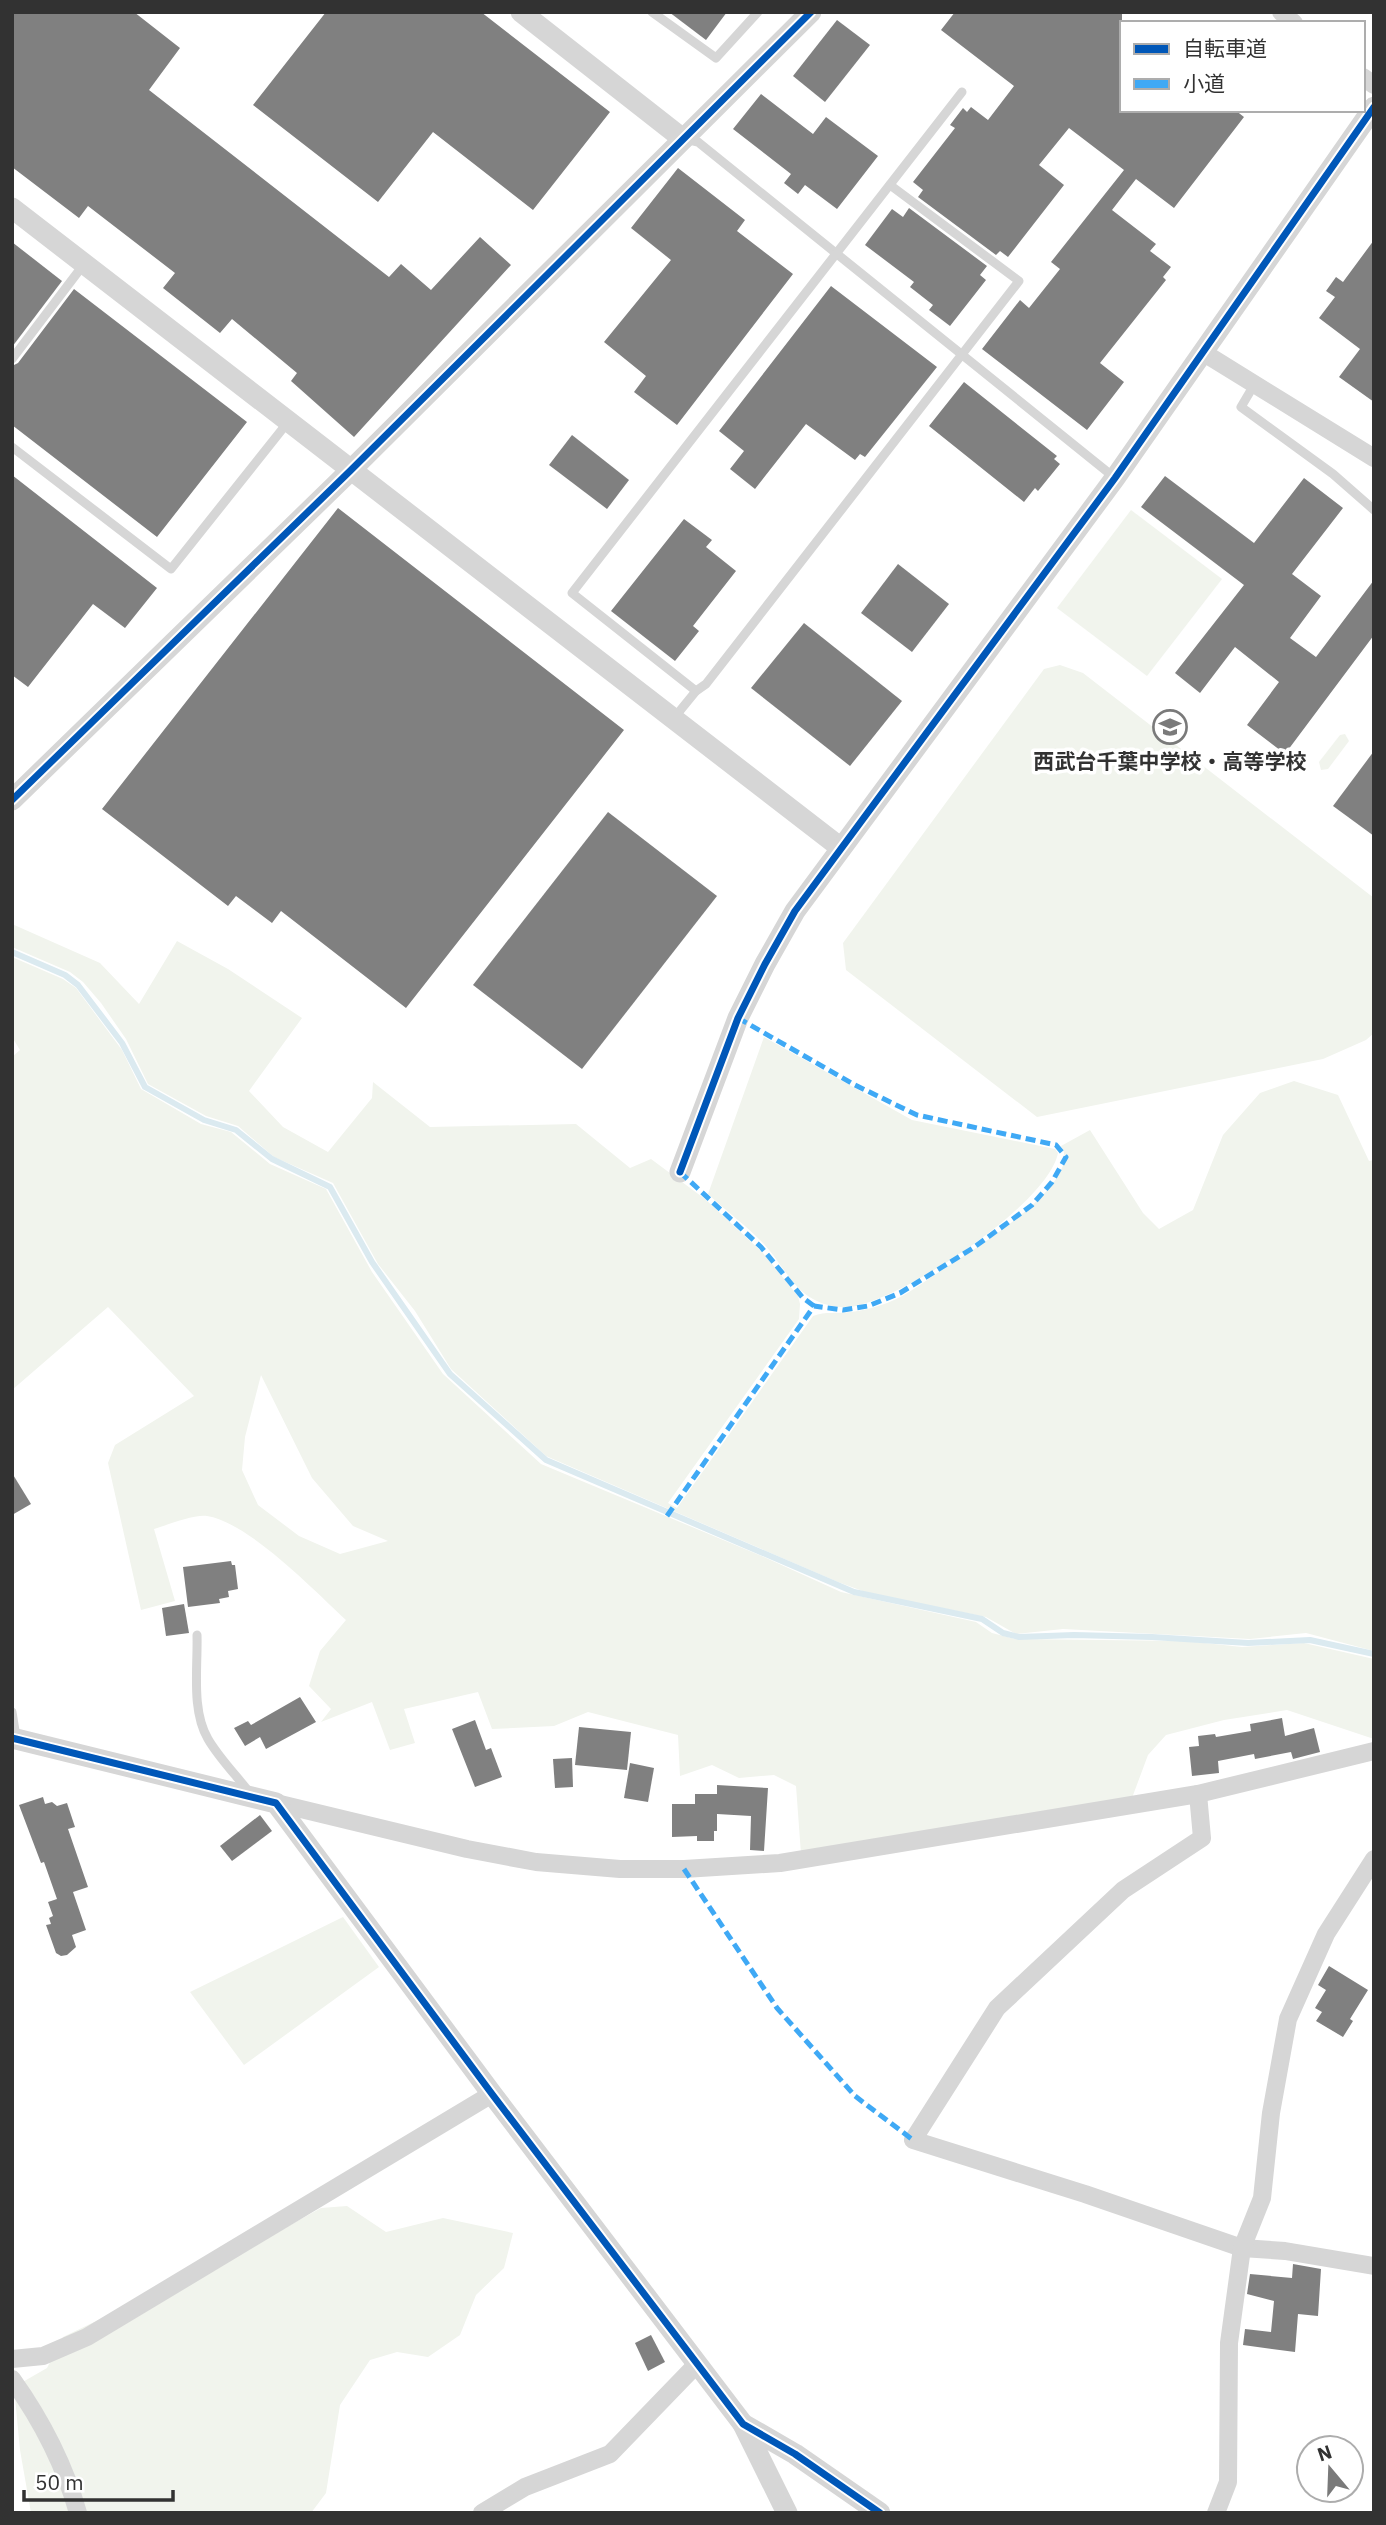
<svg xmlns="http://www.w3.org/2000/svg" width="1386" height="2525" viewBox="0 0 1386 2525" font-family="'IBM Plex Sans','Noto Sans JP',sans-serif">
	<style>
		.green { fill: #f1f4ed; fill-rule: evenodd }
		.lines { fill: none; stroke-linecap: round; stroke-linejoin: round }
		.stream { stroke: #dbeaf0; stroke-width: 6 }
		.building { fill: #808080 }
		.service { stroke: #d6d6d6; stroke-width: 9 }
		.minor { stroke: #d6d6d6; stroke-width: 18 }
		.tertiary { stroke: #d6d6d6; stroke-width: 21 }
		.quiet { stroke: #3fa9f5; stroke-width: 5; stroke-dasharray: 10 5; stroke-linecap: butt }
		.cycleway-casing { stroke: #fff; stroke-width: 11 }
		.cycleway { stroke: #0057b8; stroke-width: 7 }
		.labels { text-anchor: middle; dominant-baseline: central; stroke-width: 7; stroke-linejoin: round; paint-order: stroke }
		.poi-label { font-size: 21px; font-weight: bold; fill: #323232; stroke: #fff }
	</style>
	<rect width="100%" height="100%" fill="#fff"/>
	<g class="green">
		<polygon points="1131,510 1222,579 1147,676 1057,608"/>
		<polygon points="1060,665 1083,673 1374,898 1374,1033 1366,1040 1323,1059 1037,1117 846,970 843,943 1044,669"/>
		<polygon points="1345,734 1349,741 1328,769 1321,770 1319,762 1340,735"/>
		<path d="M12 924 100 963 139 1004 177 941 228 969 302 1018 249 1091 283 1127 328 1152 372 1098 373 1082 430 1127 576 1124 630 1168 651 1159 705 1199 763 1253 798 1296 800 1304 799 1319 668 1503 677 1508 813 1316C826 1311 837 1314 850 1312 862 1311 876 1307 887 1303 906 1296 925 1281 942 1270 967 1254 1086 1182 1061 1146L1090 1130 1143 1213 1159 1229 1193 1210 1223 1135 1260 1093 1294 1081 1338 1095 1369 1161 1374 1160V1651L1306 1633 1250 1639 1063 1629 1016 1634 986 1617 868 1593 838 1582 546 1456 451 1369 415 1311 378 1264 333 1183 274 1157 238 1126 206 1116 148 1084 126 1039 101 1003 83 982 70 972 12 947Z"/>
		<path d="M12 957 63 979 76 988 122 1050 141 1089 201 1124 231 1132 270 1164 326 1189 372 1272 443 1374 541 1464 764 1557 841 1592 976 1622 992 1633 1015 1639 1185 1641 1242 1647 1304 1643 1374 1659V1739L1287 1710 1224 1720 1166 1735 1148 1755 1132 1798 801 1854 796 1786 774 1775 739 1778 712 1765 680 1776 678 1735 588 1712 554 1726 492 1729 478 1692 404 1709 415 1743 390 1750 372 1702 321 1722 331 1709 309 1686 320 1651 346 1620C315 1591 248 1522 207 1516 195 1514 167 1525 154 1529L175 1601 141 1610 108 1463 115 1445 194 1396 108 1307 12 1390V1057L20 1050 12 1037ZM261 1375 312 1478 353 1526 388 1541 340 1554 299 1536 258 1505 242 1470 245 1437Z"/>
		<path d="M764 1037 912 1120 1055 1149 1058 1153C1048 1205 902 1300 850 1307 838 1308 823 1305 813 1299 792 1288 780 1261 764 1244 747 1226 726 1211 708 1194Z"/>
		<polygon points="343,1917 379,1967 244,2065 190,1992"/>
		<polygon points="347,2206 386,2232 443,2218 513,2233 504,2268 476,2295 460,2335 428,2357 397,2352 370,2360 340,2405 326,2493 311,2513 31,2513 20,2450 14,2387 47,2368 63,2337 256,2244 321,2208"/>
	</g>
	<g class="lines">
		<polyline class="stream" points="12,952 65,975 78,985 122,1043 145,1087 204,1120 236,1130 272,1159 330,1187 372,1262 450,1374 546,1460 854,1592 982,1619 1003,1633 1019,1637 1074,1635 1152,1637 1248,1643 1310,1640 1374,1654"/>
	</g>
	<g class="building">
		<polygon points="12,12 134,12 180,48 149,90 389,277 401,264 431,290 480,237 511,265 354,437 291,381 297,373 232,319 220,333 163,288 175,273 88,206 79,218 12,167"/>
		<polygon points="326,12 481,12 610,112 533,210 433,132 378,202 253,105"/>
		<polygon points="669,12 727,12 706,40"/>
		<polygon points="955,12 1122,12 1122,110 1235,110 1244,117 1174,208 1136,179 1112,210 1156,244 1150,251 1171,267 1163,277 1166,280 1100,363 1124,382 1087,430 982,349 1020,300 1029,308 1060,269 1051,262 1124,170 1069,128 1039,165 1064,185 1008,257 1000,251 996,255 918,197 923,190 913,182 955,128 950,125 963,108 967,112 971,107 988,120 1014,86 941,30"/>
		<polygon points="837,20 870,45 825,102 793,76"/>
		<polygon points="761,94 813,134 826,117 878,156 837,209 805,185 798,194 784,183 791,174 733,129"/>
		<polygon points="678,168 745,220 737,231 793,274 677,425 634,392 646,376 604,342 671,260 631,228"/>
		<polygon points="909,208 987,266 980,275 986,280 950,326 929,310 933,305 910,287 914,282 865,245 892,209 903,217"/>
		<polygon points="1374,240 1374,402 1339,377 1360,349 1319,318 1335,297 1326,291 1336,277 1343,282"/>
		<polygon points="12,242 62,281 12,347"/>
		<polygon points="831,286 937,367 865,457 860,454 855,460 806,424 755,489 730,469 744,451 719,431"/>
		<polygon points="74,289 247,422 157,537 12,425 12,366 18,363"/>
		<polygon points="964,382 1057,456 1054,459 1060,464 1038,491 1035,488 1024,502 929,426"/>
		<polygon points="572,435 629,480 607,509 549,465"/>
		<polygon points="12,475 157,588 125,628 93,604 28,687 12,675"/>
		<polygon points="1165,476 1254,543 1304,478 1343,508 1292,574 1321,596 1290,638 1316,657 1374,580 1374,635 1285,754 1247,725 1279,682 1235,647 1200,693 1175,673 1244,585 1141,507"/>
		<polygon points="338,508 624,730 406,1008 281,911 272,923 236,896 228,906 102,809"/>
		<polygon points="684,519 712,540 706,547 736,571 693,626 699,631 675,661 611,611"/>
		<polygon points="898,564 949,604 912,652 861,613"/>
		<polygon points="804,623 902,701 850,766 751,688"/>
		<polygon points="1374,751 1374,836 1333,806"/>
		<polygon points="608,812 717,896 582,1069 473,985"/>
		<polygon points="12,1473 31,1504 12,1515"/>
		<polygon points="231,1561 232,1565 235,1565 238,1589 228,1591 229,1597 219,1599 220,1603 188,1607 183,1567"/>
		<polygon points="184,1604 189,1633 166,1636 162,1608"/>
		<polygon points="300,1697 316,1722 266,1749 260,1737 245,1746 234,1728 248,1721 251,1725"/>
		<polygon points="1282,1718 1285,1736 1314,1728 1320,1752 1293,1759 1291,1752 1255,1759 1254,1754 1218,1761 1219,1773 1192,1776 1189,1747 1199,1746 1198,1736 1215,1734 1216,1737 1251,1731 1250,1724"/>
		<polygon points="475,1720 486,1750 491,1748 502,1777 475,1787 452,1729"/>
		<polygon points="579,1727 631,1732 627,1770 575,1765"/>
		<polygon points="572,1758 573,1787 555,1788 553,1759"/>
		<polygon points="630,1763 654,1768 648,1802 624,1798"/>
		<polygon points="717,1785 768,1788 764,1851 750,1850 751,1816 717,1814 717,1831 714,1831 714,1841 697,1841 697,1836 672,1837 672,1804 695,1804 695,1794 717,1794"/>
		<polygon points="43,1797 45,1804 52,1802 57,1806 67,1803 75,1827 68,1829 88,1887 73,1892 86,1930 72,1935 76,1947 67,1955 61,1956 56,1953 46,1925 51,1924 49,1918 53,1916 48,1902 57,1899 44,1862 41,1863 19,1805"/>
		<polygon points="260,1815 272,1831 232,1861 220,1846"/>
		<polygon points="1329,1966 1368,1990 1350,2019 1353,2021 1343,2037 1316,2021 1322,2012 1315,2008 1326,1990 1318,1985"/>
		<polygon points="1293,2264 1321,2269 1318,2316 1298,2314 1295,2352 1243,2345 1245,2329 1271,2332 1274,2301 1247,2294 1250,2274 1292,2278"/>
		<polygon points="651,2335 665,2362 648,2371 635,2343"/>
	</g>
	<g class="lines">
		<g class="service">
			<polyline points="652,12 716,58 758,12"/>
			<polyline points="685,139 698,142 1115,478"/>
			<polyline points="12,359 84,264"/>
			<polyline points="1254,385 1241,407 1333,474 1374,510"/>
			<polyline points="12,447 171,569 288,422"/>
			<polyline points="696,691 572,593 962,92"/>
			<polyline points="674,718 696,691 706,684 1019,281 890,185"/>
			<path d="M197 1635C198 1667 191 1710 208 1739 219 1758 236 1775 249 1792"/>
			<polyline points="12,1712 16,1737"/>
		</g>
		<g class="minor">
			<polyline points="1281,12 1294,23"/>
			<polyline points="1363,77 1374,85"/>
			<polyline points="1204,353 1374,458"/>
			<polyline points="1198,1794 1202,1838 1123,1890 997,2008 913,2140 1085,2194 1242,2248 1285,2251 1374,2266"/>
			<polyline points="276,1803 467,1849 536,1862 620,1869 684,1869 780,1863 1198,1794 1374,1751"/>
			<polyline points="12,2359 43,2356 87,2337 492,2094"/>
			<path d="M12 2379C42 2421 64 2463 78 2513"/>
			<polyline points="482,2513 525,2487 610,2454 697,2364"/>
			<polyline points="1216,2513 1228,2482 1229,2343 1242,2248 1262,2198 1271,2113 1288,2019 1326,1934 1374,1859"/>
		</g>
		<g class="tertiary">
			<polyline points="521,12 683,139"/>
			<polyline points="12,208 841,848"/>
			<polyline points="12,800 350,471 811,12"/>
			<polyline points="680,1172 738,1018 765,964 795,911 1115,478 1374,107"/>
			<polyline points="12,1738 276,1803 492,2094 743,2424 795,2454 880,2513"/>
			<polyline points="743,2424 787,2513"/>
		</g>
		<g class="quiet">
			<polyline points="680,1172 761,1247 803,1298 814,1306"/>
			<polyline points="667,1516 814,1306 843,1310 868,1306 900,1293 973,1248 1032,1205 1052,1182 1066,1157 1056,1145 917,1115 855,1085 738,1018"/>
			<polyline points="684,1869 777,2008 855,2096 913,2140"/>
		</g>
		<g class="cycleway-casing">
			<g id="cycleway">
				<polyline points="12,800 350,471 811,12"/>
				<polyline points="680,1172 738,1018 765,964 795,911 1115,478 1374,107"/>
				<polyline points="12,1738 276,1803 492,2094 743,2424 795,2454 880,2513"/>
			</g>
		</g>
		<use href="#cycleway" class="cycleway"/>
	</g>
	<defs>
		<g id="school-ring" transform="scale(1.75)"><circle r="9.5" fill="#fff" stroke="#7a7a7a" stroke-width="1.5"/><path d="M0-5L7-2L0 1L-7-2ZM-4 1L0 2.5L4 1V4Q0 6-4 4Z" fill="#7a7a7a"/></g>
	</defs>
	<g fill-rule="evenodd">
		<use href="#school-ring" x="1170" y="727"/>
	</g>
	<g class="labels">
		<g class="poi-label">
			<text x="1170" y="761">西武台千葉中学校・高等学校</text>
		</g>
	</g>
	<rect width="1386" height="2525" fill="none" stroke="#323232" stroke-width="28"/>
	<rect x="1120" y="21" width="245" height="91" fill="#ffffff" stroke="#adadad" stroke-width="2"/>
	<rect x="1134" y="44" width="35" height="10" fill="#0057b8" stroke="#adadad" stroke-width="2"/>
	<text x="1183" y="56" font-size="21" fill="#323232">自転車道</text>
	<rect x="1134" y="79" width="35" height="10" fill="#3fa9f5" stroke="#adadad" stroke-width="2"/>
	<text x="1183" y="91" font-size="21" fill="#323232">小道</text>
	<g transform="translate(1330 2469) rotate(341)"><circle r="33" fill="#ffffff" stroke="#adadad" stroke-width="2"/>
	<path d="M0-5L12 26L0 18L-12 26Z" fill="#7a7a7a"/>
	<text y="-10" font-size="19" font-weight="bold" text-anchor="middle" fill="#323232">N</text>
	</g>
	<path d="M24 2490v10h149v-10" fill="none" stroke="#323232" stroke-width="3.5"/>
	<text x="35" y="2490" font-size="21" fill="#323232" stroke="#ffffff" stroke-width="5" paint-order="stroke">50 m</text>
</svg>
